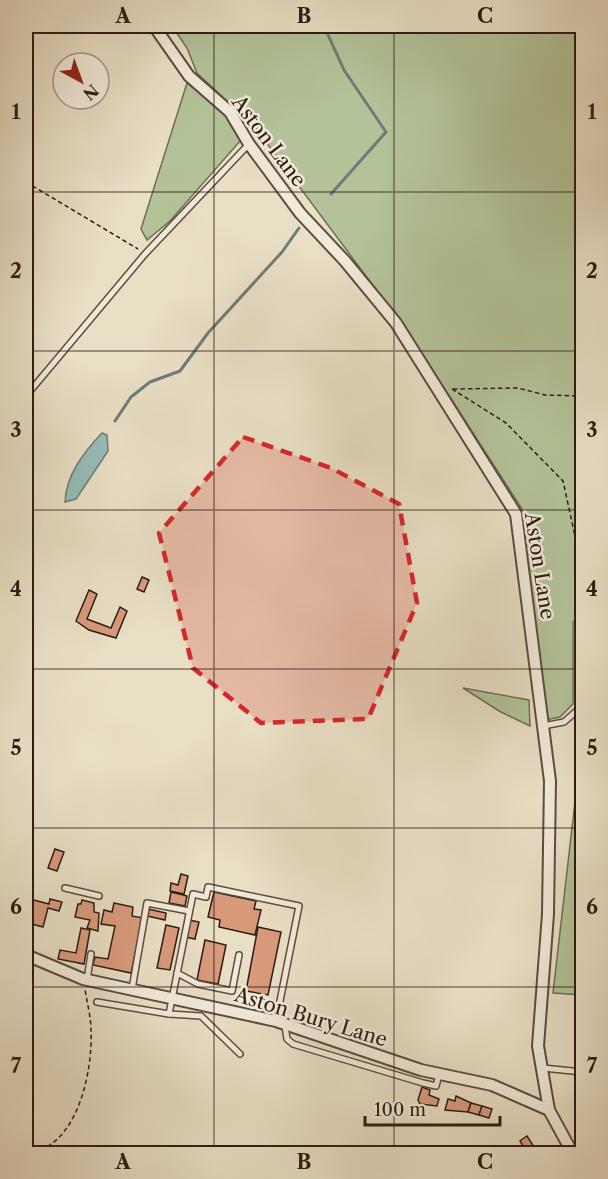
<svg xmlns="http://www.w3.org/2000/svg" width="608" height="1179" viewBox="0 0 608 1179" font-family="'Libre Caslon Text',serif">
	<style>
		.green { fill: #b3c298; stroke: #706e56; stroke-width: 1.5 }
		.water { fill: #97bcb7; stroke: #6d7c76; stroke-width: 1.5 }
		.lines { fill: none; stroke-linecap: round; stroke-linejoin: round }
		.stream { stroke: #6d7c76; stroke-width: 3 }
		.building { fill: #d99a7c; stroke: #2e1b14; stroke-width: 1.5 }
		.lane-casing { stroke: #5d4c40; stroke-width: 8 }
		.street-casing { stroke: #5d4c40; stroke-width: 14 }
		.path { stroke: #2e1b14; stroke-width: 1.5; stroke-dasharray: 4.5 3; stroke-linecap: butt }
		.lane { stroke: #f1ead9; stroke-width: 5 }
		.street { stroke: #f1ead9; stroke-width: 10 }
		.marked { fill: #d62828; fill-opacity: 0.2; stroke: #d62828; stroke-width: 4.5; stroke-dasharray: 12 8; stroke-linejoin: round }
		.grid { fill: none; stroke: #2e1b14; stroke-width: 1.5; stroke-opacity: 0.55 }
		.labels { text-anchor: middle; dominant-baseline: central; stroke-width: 5; stroke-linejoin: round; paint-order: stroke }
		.street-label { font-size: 20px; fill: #2e1b14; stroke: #f1ead9 }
		.neatline { fill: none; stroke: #2e1b14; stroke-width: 2 }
		.grid-label { font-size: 20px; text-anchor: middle; font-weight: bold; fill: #2e1b14 }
	</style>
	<rect width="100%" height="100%" fill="#e9dfc5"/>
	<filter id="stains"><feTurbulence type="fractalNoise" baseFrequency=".00333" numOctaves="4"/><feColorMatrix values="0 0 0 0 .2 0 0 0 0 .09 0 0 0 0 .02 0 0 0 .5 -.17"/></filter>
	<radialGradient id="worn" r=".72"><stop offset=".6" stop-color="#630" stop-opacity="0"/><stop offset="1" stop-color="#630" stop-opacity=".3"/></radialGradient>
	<g class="green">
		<polygon points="172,26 582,26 582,614 573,622 573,704 560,717 545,720 527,586 522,509 410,335 254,126 197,73 187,48"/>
		<polygon points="187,83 228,117 241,140 170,221 147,240 141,229"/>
		<polygon points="463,688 529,700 530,726 499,711"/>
		<polygon points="582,741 582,995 553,993"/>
	</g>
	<path class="water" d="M102 433 107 435 108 451 76 499 65 502C66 475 84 452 102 433Z"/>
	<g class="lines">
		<g class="stream">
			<polyline points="324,26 344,70 386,132 331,194"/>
			<polyline points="115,421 131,397 150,382 180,371 208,333 282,252 299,228"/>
		</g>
	</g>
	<g class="building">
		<polygon points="142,577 149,580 144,592 137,589"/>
		<polygon points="89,590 97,594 87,619 111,628 120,607 127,611 116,638 89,630 76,621"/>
		<polygon points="55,849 64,852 57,871 48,868"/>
		<polygon points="181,874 188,876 184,894 170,891 171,883 178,885"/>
		<polygon points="171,892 187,896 185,906 169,903"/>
		<polygon points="214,892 256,901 254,909 261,910 255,935 219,927 220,920 208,917"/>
		<polygon points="26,898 49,904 50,899 62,902 59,911 48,908 43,927 28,923 31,911 26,910"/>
		<polygon points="82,900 94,903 94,912 99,913 98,931 87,928 90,920 75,917 78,904 81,904"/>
		<polygon points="114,903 133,907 132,916 143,918 131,973 93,965 95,957 108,959 115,926 101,924 104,910 112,912"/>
		<polygon points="148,909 166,913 165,920 147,916"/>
		<polygon points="189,920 199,922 195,939 185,937"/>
		<polygon points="166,925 179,928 170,970 157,968"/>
		<polygon points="258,927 281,932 268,995 246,991"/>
		<polygon points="81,928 90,930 84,964 58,959 60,950 76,953"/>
		<polygon points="205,940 226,945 218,984 197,980"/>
		<polygon points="422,1087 430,1090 429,1095 439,1099 437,1106 420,1104 418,1100"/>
		<polygon points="456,1096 471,1103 468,1112 445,1110 448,1099 455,1101"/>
		<polygon points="471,1103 482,1106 479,1115 468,1112"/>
		<polygon points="482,1106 492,1109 489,1118 479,1115"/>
		<polygon points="527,1136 536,1150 522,1154 525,1149 520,1141"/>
	</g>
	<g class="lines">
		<g class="lane-casing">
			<g id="lane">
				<polyline points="26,396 145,254 249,144"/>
				<polyline points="543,726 564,722 580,708 580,658 582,641"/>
				<polyline points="65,888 99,896"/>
				<polyline points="177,973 198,984 232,991 239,955"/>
				<polyline points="87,980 91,954"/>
				<polyline points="132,989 147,903 189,911"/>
				<polyline points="97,1002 169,1014 201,1016 240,1054"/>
				<polyline points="169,1014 193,894 206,897 208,887 299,906 276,1021"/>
				<polyline points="285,1026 287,1039 293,1044 423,1083 436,1086 439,1075"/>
				<polyline points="543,1068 582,1072"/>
			</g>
		</g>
		<g class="street-casing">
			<g id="street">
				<polyline points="154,26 189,76 230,112 249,144 300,213 345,261 396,323 516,514 550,781 548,914 538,1046 549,1110 573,1154"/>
				<polyline points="26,955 83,979 276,1021 421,1070 492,1085 549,1110"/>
			</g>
		</g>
		<g class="path">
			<polyline points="26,182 138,249"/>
			<polyline points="452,389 506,423 563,481 575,536 582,542"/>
			<polyline points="453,389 518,388 545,395 579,396 582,399"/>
			<path d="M26 1153C77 1150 93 1072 91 1030 91 1017 87 1003 85 989"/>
		</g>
		<use href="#lane" class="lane"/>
		<use href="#street" class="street"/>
	</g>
	<path class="marked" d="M243 437 331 468 399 504 417 603 368 719 261 723 193 668 159 533Z"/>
	<path class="grid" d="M214 26V1154M394 26V1154M26 192H582M26 351H582M26 510H582M26 669H582M26 828H582M26 987H582"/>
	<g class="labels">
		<g class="street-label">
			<text transform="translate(269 141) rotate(53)">Aston Lane</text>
			<text transform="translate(540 566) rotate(81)">Aston Lane</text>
			<text transform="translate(311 1017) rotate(17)">Aston Bury Lane</text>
		</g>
	</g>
	<rect width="608" height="1179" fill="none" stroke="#e9dfc5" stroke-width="66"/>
	<g transform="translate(81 81) rotate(139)"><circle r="28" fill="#f1ead9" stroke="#a3978a" stroke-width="1.5"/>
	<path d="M0-4.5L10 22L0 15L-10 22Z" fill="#8f2418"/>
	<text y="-9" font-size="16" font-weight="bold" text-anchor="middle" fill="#2e1b14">N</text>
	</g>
	<path d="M365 1116v9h135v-9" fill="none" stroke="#2e1b14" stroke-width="3"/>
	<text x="374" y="1116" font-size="18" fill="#2e1b14" stroke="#f1ead9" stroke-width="4.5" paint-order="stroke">100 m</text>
	<rect x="33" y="33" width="542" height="1113" class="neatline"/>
	<g class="grid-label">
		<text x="123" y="23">A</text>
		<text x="304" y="23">B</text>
		<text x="485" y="23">C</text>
		<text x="16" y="119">1</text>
		<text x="592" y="119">1</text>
		<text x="16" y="278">2</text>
		<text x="592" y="278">2</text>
		<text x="16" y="437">3</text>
		<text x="592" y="437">3</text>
		<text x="16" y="596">4</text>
		<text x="592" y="596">4</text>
		<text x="16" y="755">5</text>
		<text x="592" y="755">5</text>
		<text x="16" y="914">6</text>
		<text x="592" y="914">6</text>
		<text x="16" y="1073">7</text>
		<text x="592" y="1073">7</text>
		<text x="123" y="1169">A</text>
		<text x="304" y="1169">B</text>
		<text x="485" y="1169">C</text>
	</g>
	<rect width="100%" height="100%" filter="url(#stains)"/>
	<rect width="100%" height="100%" fill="url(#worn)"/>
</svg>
